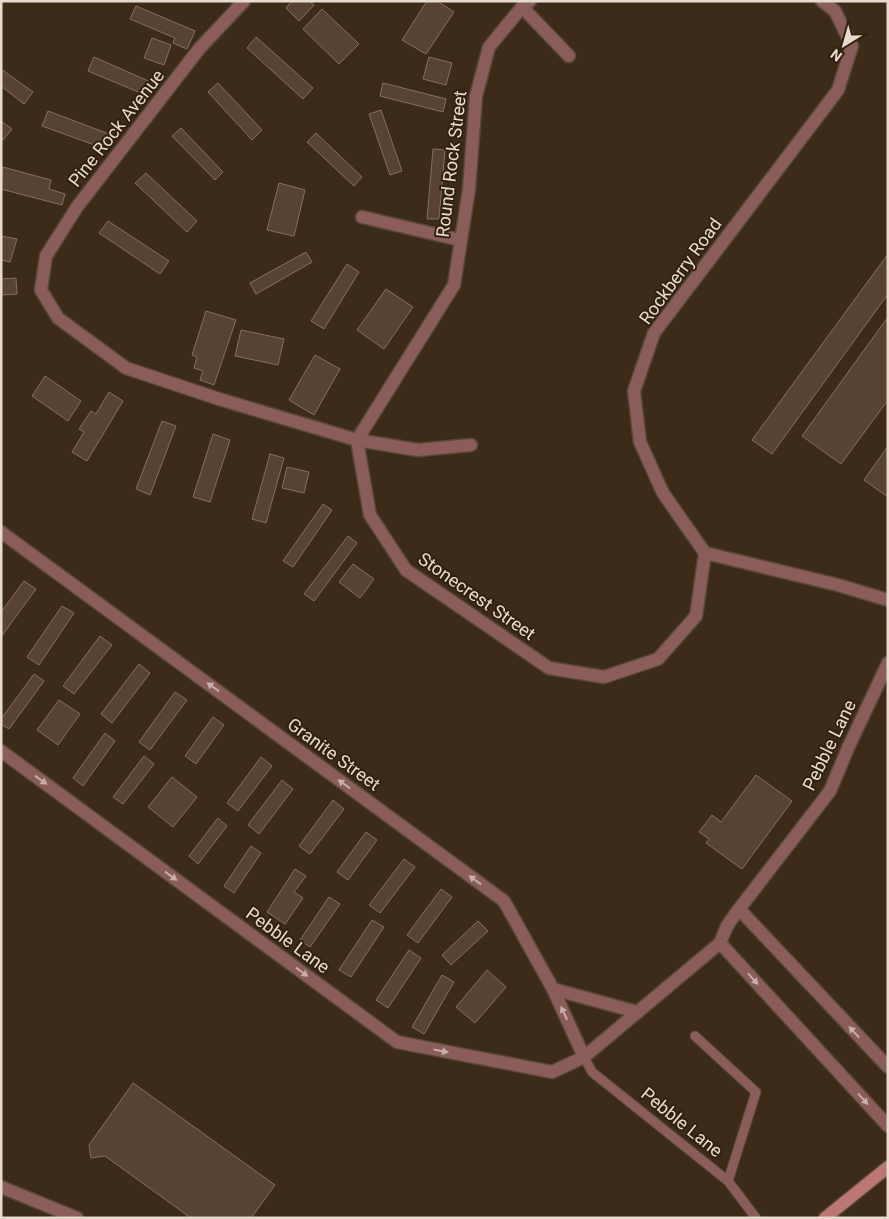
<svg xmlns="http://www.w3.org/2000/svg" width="889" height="1219" viewBox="0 0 889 1219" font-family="Roboto,sans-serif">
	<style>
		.building { fill: #584233; stroke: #876f5e }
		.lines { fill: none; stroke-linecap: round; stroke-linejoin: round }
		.lane-casing { stroke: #584736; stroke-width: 11 }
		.street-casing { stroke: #584736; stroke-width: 15 }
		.secondary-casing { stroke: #584736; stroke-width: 15 }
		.lane { stroke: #8a5d5b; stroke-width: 9 }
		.street { stroke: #8a5d5b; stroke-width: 12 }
		.secondary { stroke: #bc7673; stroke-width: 12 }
		.oneway { fill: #c6afa7 }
		.labels { text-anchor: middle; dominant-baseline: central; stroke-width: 4; stroke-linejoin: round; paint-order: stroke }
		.street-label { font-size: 18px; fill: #e7dbd0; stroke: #32210f }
	</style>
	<rect width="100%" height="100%" fill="#3d2b19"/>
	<g class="building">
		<polygon points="292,1 310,1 314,5 299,21 286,8"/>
		<polygon points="427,1 437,1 454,12 426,54 402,40"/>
		<polygon points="136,6 195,31 187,49 173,43 175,38 130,19"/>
		<polygon points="322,9 359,44 339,64 303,29"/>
		<polygon points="256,37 313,88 303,99 247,48"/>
		<polygon points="152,38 171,45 164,65 144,58"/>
		<polygon points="94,57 153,83 148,96 88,71"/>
		<polygon points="429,57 452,63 446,85 423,79"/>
		<polygon points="1,69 33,92 24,104 1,86"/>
		<polygon points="218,83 262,130 252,140 208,92"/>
		<polygon points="383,83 446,99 443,112 380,96"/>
		<polygon points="381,110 402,171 390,175 369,114"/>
		<polygon points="48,111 109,134 103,148 42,126"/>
		<polygon points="1,121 12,129 3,140 1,139"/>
		<polygon points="181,128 223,172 215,180 172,136"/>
		<polygon points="316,133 362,177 354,186 307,142"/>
		<polygon points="433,149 445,150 439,219 427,219"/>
		<polygon points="3,167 51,180 49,189 65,194 62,205 1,189"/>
		<polygon points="146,173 197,221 187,232 135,183"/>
		<polygon points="279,183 305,190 294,236 267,230"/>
		<polygon points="108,221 169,261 160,274 99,233"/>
		<polygon points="1,236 17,239 10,262 1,260"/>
		<polygon points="306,252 312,262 256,294 250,283"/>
		<polygon points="888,254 888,294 772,454 752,440"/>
		<polygon points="347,264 359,272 324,329 311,321"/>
		<polygon points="16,278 17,294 1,295 1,279"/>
		<polygon points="386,289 413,307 384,349 357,330"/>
		<polygon points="206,311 236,320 214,385 200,380 203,371 194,368 197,357 192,355"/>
		<polygon points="888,317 888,400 841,464 802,436"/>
		<polygon points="241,330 284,339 278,365 235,356"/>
		<polygon points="315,355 340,369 314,415 289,400"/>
		<polygon points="45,376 81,401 68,421 32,396"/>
		<polygon points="109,392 123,401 87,461 72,452 84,432 79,429 91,411 96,414"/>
		<polygon points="162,421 176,426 150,495 136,489"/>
		<polygon points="213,434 230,440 210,502 193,497"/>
		<polygon points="888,446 888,497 864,480"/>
		<polygon points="270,454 284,458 266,523 252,519"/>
		<polygon points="287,467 309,472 304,493 282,488"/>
		<polygon points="323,504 332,510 293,567 283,561"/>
		<polygon points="348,536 357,543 314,601 304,594"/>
		<polygon points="353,564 374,579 360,598 339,582"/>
		<polygon points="24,581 36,589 1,637 1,612"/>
		<polygon points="62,606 74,613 39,665 27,657"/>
		<polygon points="100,636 112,645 74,694 63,686"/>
		<polygon points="139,664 150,673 112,723 101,714"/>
		<polygon points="34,674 44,681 9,729 1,724 1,719"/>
		<polygon points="175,692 187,700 150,750 139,742"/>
		<polygon points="59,700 80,714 58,745 37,730"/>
		<polygon points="213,717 224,725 196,764 185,756"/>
		<polygon points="105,733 115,741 83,786 73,778"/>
		<polygon points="144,756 154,764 123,804 113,797"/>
		<polygon points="261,757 272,766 238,811 227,803"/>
		<polygon points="756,775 792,801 742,869 706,843 709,839 699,832 712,815 721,822"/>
		<polygon points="172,777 197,797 173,827 148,807"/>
		<polygon points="282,780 293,789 259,834 248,825"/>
		<polygon points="333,800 344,809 310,854 299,846"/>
		<polygon points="218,818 227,826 198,864 189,856"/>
		<polygon points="366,832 377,840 348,880 337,872"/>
		<polygon points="251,846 261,853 234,893 224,886"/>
		<polygon points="404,859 415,867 380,913 369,905"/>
		<polygon points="295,869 306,876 294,892 303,898 285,924 267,912"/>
		<polygon points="441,889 452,897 418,943 407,935"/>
		<polygon points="329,897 340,904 310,947 300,940"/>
		<polygon points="372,920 384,927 351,977 339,970"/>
		<polygon points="478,921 488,931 451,965 442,955"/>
		<polygon points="409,950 421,958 388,1008 376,1000"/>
		<polygon points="487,970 506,987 475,1023 456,1007"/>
		<polygon points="442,975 454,982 424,1034 412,1027"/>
		<polygon points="133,1083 275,1185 251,1218 191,1218 105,1156 91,1158 89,1145"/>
	</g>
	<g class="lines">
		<g class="lane-casing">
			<g id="lane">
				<polyline points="695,1036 756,1092 728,1181"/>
				<polyline points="584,1057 592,1072 728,1181 756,1218"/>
			</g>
		</g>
		<g class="street-casing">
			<g id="street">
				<polyline points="244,1 199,49 77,207 46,256 41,290 58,318 126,368 219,399 357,440 370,515 406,570 549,668 604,677 658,659 696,616 705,553"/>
				<polyline points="822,1 835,11 852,46 838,90 654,333 634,391 640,442 663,493 705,553 838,585 888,600"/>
				<polyline points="522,7 569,56"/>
				<polyline points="362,217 460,240"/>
				<polyline points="471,445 418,450 357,440 454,285 469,189 476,96 489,47 522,7 530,1"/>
				<polyline points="1,532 504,901 553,989 584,1057"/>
				<polyline points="1,751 397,1042 552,1072 584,1057 720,943 727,926 736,913 830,791 848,748 888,663"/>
				<polyline points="739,909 888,1067"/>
				<polyline points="720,943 888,1126"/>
				<polyline points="553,989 637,1012"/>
				<polyline points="1,1187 77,1218"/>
			</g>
		</g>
		<g class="secondary-casing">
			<polyline id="secondary" points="825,1218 888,1167"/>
		</g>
		<use href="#lane" class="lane"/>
		<use href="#street" class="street"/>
		<use href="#secondary" class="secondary"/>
	</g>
	<defs><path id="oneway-solid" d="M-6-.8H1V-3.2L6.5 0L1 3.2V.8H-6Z" transform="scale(1.25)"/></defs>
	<g class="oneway">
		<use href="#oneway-solid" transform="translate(213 687) rotate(-144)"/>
		<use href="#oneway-solid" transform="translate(41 780) rotate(36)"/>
		<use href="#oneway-solid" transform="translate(344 784) rotate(-144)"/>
		<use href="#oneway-solid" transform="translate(171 876) rotate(36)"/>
		<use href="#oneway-solid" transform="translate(475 880) rotate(-144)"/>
		<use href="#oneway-solid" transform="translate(302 972) rotate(36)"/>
		<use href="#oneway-solid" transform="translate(753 979) rotate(48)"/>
		<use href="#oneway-solid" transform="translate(564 1013) rotate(-115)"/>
		<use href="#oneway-solid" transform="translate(854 1032) rotate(-133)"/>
		<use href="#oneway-solid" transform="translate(441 1051) rotate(11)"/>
		<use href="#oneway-solid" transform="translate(863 1099) rotate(48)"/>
	</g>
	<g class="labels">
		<g class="street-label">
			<text transform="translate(116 128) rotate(-52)">Pine Rock Avenue</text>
			<text transform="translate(451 164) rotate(-83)">Round Rock Street</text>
			<text transform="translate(680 271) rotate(-54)">Rockberry Road</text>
			<text transform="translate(477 596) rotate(35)">Stonecrest Street</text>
			<text transform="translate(829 745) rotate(-64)">Pebble Lane</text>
			<text transform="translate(334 754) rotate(36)">Granite Street</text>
			<text transform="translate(288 940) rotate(36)">Pebble Lane</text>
			<text transform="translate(682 1122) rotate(39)">Pebble Lane</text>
		</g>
	</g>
	<rect width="889" height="1219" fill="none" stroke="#e7dbd0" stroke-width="5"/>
	<g transform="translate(844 45) rotate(217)" stroke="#32210f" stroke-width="4" paint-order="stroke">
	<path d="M0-4L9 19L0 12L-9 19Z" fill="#e7dbd0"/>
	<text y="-8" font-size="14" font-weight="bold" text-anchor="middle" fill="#e7dbd0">N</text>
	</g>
</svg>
